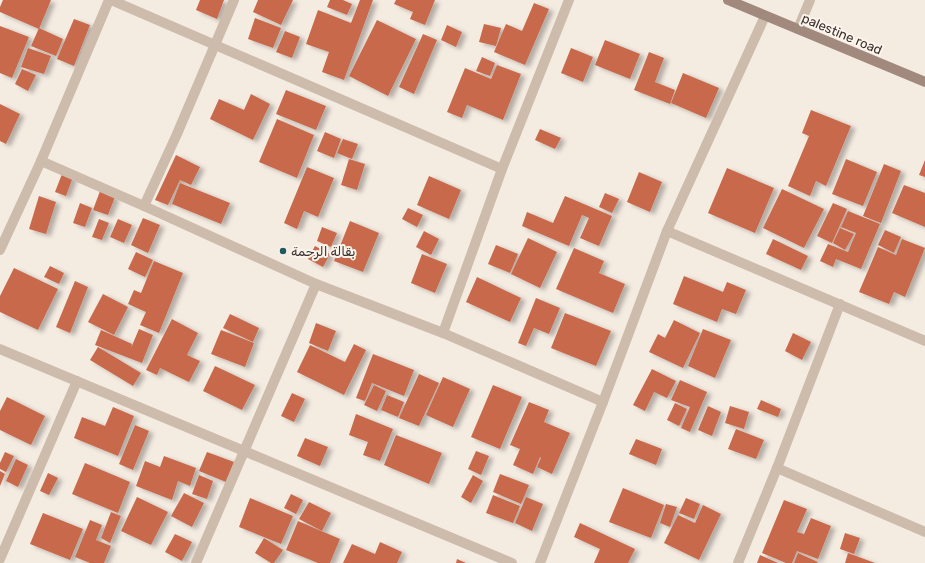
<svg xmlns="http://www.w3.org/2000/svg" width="925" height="563" viewBox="0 0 925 563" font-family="Rubik,'Noto Naskh Arabic',sans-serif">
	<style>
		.building { fill: #c8694b; filter: url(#shadow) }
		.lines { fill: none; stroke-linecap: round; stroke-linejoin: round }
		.street { stroke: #cdbbac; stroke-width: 10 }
		.secondary { stroke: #a18a7d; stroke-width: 10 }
		.poi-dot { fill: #1f5a5e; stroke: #fbf5ee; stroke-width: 1.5 }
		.labels { text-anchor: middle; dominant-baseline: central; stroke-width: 4; stroke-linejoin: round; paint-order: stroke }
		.street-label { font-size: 13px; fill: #3b302b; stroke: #fbf5ee }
		.poi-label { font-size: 13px; fill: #3b302b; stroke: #fbf5ee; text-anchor: start }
	</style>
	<defs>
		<filter id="shadow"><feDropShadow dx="4.5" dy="2.5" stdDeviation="2" flood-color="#0004"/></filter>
	</defs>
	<rect width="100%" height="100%" fill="#f4ebe1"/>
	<g class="building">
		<polygon points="3,0 51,0 39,29 0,12 0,7"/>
		<polygon points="200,0 224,0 217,19 196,10"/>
		<polygon points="258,0 293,0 281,25 253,12"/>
		<polygon points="330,0 343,0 352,4 347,15 327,7"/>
		<polygon points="360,0 373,0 344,80 322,72 329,52 306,44 318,10 351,23"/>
		<polygon points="396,0 435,0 425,25 410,19 413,12 394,4"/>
		<polygon points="534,3 549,9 525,65 494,52 506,24 522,31"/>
		<polygon points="255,18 281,28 273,48 248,39"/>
		<polygon points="74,19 90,25 74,66 57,59"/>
		<polygon points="377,20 416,39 388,96 349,76"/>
		<polygon points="484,24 501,28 496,46 479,42"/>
		<polygon points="447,25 462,32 456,47 441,40"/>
		<polygon points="0,26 29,37 12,78 0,73"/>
		<polygon points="39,28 63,39 56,56 31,46"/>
		<polygon points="285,31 300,37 292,58 276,52"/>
		<polygon points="423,34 437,40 414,94 399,87"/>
		<polygon points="605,40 640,54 630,79 595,65"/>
		<polygon points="28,48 51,56 44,74 21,67"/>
		<polygon points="571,48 593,57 583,82 561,73"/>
		<polygon points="649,52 664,58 655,82 675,90 670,104 634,90"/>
		<polygon points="482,57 495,63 490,76 476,71"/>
		<polygon points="497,65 521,74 503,120 467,105 462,118 447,112 465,68 491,79"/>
		<polygon points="22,69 36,75 28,91 15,84"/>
		<polygon points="683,73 719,88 706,118 671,103"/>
		<polygon points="286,90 326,106 316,130 276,114"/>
		<polygon points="251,94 270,104 253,140 210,119 219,99 244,110"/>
		<polygon points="0,104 20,114 6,144 0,141"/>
		<polygon points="811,110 851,126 826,186 816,181 810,196 788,186 809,136 802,133"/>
		<polygon points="277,119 314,135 297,178 259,162"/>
		<polygon points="540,129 561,138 555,149 535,140"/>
		<polygon points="325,132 341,139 334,158 317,151"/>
		<polygon points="343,139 358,144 352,159 337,153"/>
		<polygon points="176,155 200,167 191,185 180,180 168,205 155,200"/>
		<polygon points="349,159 365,164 357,190 341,185"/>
		<polygon points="846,159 877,172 863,206 832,194"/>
		<polygon points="925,160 925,177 919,175"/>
		<polygon points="884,164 901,171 881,223 863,216"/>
		<polygon points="307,167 334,178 318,217 304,211 297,229 284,223"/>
		<polygon points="727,168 774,188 755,233 708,213"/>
		<polygon points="639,172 662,182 650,212 627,202"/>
		<polygon points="62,174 73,177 66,196 55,192"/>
		<polygon points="429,176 461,190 449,219 417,205"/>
		<polygon points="180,183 230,203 221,224 172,204"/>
		<polygon points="904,185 925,193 925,227 892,213"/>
		<polygon points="782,189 824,209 804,248 763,228"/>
		<polygon points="100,191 115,197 108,215 93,210"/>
		<polygon points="605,193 619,199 612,213 599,207"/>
		<polygon points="39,196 56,202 46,234 29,229"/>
		<polygon points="565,196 612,216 599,246 580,238 589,218 582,215 569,246 522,226 527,212 553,223"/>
		<polygon points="80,203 92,208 85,227 73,223"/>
		<polygon points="833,203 847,209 832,243 817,236"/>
		<polygon points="408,208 423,215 417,227 402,219"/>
		<polygon points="848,211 880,224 861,269 836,259 833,267 820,261 828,244 848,252 856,233 841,227"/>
		<polygon points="143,218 160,225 148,253 131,245"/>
		<polygon points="99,219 109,223 102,240 92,237"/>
		<polygon points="118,219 132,225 124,243 110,237"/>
		<polygon points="350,221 379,233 363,272 334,261"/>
		<polygon points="322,227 337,233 331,247 317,241"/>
		<polygon points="840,228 854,234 845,250 833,243"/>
		<polygon points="885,230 901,237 894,253 878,245"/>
		<polygon points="424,231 439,239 431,255 416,247"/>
		<polygon points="528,238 557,252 540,288 511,274"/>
		<polygon points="773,239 808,256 801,270 766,254"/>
		<polygon points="902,239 925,248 905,297 894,292 889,304 859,292 878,247 896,255"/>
		<polygon points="496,245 518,254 510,273 488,264"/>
		<polygon points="315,246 330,254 323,267 308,259"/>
		<polygon points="574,248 604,261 599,273 625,284 613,313 556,289"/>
		<polygon points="136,252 153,260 145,277 128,269"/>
		<polygon points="422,254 447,264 435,293 411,283"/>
		<polygon points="154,261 183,273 159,333 140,325 146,312 128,304 134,290 141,293"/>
		<polygon points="50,266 64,273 59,284 44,277"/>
		<polygon points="14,268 58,289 38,330 0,312 0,296"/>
		<polygon points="684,276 723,292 727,282 746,290 736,314 722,309 717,322 673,304"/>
		<polygon points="477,277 521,298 510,322 466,302"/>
		<polygon points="75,281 88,287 70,333 56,327"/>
		<polygon points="103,294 128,307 114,335 88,322"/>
		<polygon points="536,298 560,308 549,334 534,328 526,346 518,343"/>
		<polygon points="565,313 611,331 596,366 551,348"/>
		<polygon points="230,314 259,328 253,342 223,328"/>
		<polygon points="172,319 198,333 187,355 200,361 189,382 160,368 157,375 146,370"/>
		<polygon points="674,320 700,333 683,368 649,352 658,334 665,338"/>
		<polygon points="316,323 336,331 328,351 309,343"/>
		<polygon points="139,329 153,335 142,363 95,345 101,330 132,344 131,348"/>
		<polygon points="703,329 731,340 715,378 688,366"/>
		<polygon points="221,330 254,343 245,367 211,354"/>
		<polygon points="793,333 811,342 802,360 785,351"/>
		<polygon points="354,344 366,350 344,395 297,372 310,345 345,362"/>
		<polygon points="98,347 141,373 133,386 90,360"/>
		<polygon points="373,354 414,370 404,396 372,383 365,401 356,398"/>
		<polygon points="215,366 255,385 242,410 203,391"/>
		<polygon points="652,369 676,381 667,398 654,392 645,411 633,405"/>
		<polygon points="419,374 439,383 419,426 399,418"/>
		<polygon points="443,377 470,389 453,427 426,415"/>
		<polygon points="680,380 707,392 690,432 681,428 690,407 671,400"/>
		<polygon points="374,385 386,391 377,411 364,405"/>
		<polygon points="493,385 522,397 500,449 471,437"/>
		<polygon points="292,393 305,399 294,422 281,416"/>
		<polygon points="387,395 404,402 398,417 381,410"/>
		<polygon points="7,397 45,416 31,445 0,430 0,411"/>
		<polygon points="761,400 781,409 778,417 757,409"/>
		<polygon points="529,402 549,410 544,422 570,433 552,474 537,467 541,458 540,457 533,474 513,465 520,449 510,445"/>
		<polygon points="675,403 687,409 679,426 667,420"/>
		<polygon points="708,406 721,412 712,436 698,430"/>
		<polygon points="730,406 749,412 744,429 725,423"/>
		<polygon points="113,407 134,416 118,456 74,438 82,417 105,426"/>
		<polygon points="356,414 393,429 380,461 363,455 368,442 349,435"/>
		<polygon points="135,425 149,431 133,470 119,464"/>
		<polygon points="736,429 764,440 756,459 728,449"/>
		<polygon points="396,435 442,453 429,484 384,465"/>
		<polygon points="305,438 328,447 320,466 297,456"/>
		<polygon points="636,439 662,449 656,465 629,454"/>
		<polygon points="476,451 489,456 481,475 468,469"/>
		<polygon points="5,452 14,456 6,472 0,469 0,463"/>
		<polygon points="207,452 234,462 226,482 199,471"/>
		<polygon points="164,456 196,468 190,486 178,481 172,500 136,486 145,461 160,467"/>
		<polygon points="16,459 28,465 18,487 6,481"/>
		<polygon points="85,463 130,482 118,513 72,494"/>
		<polygon points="0,471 5,474 0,486"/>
		<polygon points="48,473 58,478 49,495 40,491"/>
		<polygon points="500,474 529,485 521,504 493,492"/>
		<polygon points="199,475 213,481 207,499 192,494"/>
		<polygon points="473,475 483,481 471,503 461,497"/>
		<polygon points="623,488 664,505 651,538 609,522"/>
		<polygon points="184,493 204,503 192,527 171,516"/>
		<polygon points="291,494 303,500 296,514 284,508"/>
		<polygon points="493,495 520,506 513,523 486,513"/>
		<polygon points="137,497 168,512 151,545 121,531"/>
		<polygon points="526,497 543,504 532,531 515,523"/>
		<polygon points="250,498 293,516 281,544 239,527"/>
		<polygon points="686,498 700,504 694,519 679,513"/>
		<polygon points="784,500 807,509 797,532 804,534 811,518 831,526 818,559 797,551 792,563 786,563 762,553"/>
		<polygon points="309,502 331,513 322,531 299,519"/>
		<polygon points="666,504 677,507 670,527 660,523"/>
		<polygon points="703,505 721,514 699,560 664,543 678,515 695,523"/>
		<polygon points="111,512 121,516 110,543 101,538"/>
		<polygon points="43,513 83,529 70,560 30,544"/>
		<polygon points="90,520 102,525 96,540 111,546 104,563 90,563 75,557"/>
		<polygon points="298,521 340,539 330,563 318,563 286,550"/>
		<polygon points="580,523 635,549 628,563 594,563 600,549 574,537"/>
		<polygon points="845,533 860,538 854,554 840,549"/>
		<polygon points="175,534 192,542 182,561 165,552"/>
		<polygon points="264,538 283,550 274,563 271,563 255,553"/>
		<polygon points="380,542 402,552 397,563 343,563 352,544 375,554"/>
		<polygon points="798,553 818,562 817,563 794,563"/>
		<polygon points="848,553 875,563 845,563"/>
		<polygon points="760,555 778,563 757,563"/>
		<polygon points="457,559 466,563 456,563"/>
	</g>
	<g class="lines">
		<g class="street">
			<polyline points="111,0 502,169"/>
			<polyline points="798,29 810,0"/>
			<polyline points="41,161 144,206 316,284 443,333 603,402"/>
			<polyline points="144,206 177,134 234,0"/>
			<polyline points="667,231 925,341"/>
			<polyline points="0,250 41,161 109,0"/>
			<polyline points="443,333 502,169 569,0"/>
			<polyline points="0,349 512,563"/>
			<polyline points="777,468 925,532"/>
			<polyline points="0,559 77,381"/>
			<polyline points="196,563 316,284"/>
			<polyline points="540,563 603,402 667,231 765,16"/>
			<polyline points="738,563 777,468 840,304"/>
		</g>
		<polyline class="secondary" points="728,0 925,82"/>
	</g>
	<circle class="poi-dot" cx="283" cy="251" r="4"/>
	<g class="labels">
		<g class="street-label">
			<text transform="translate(842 34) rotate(23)">palestine road</text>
		</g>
		<g class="poi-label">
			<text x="291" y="251">بقالة الرحمة</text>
		</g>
	</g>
</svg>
